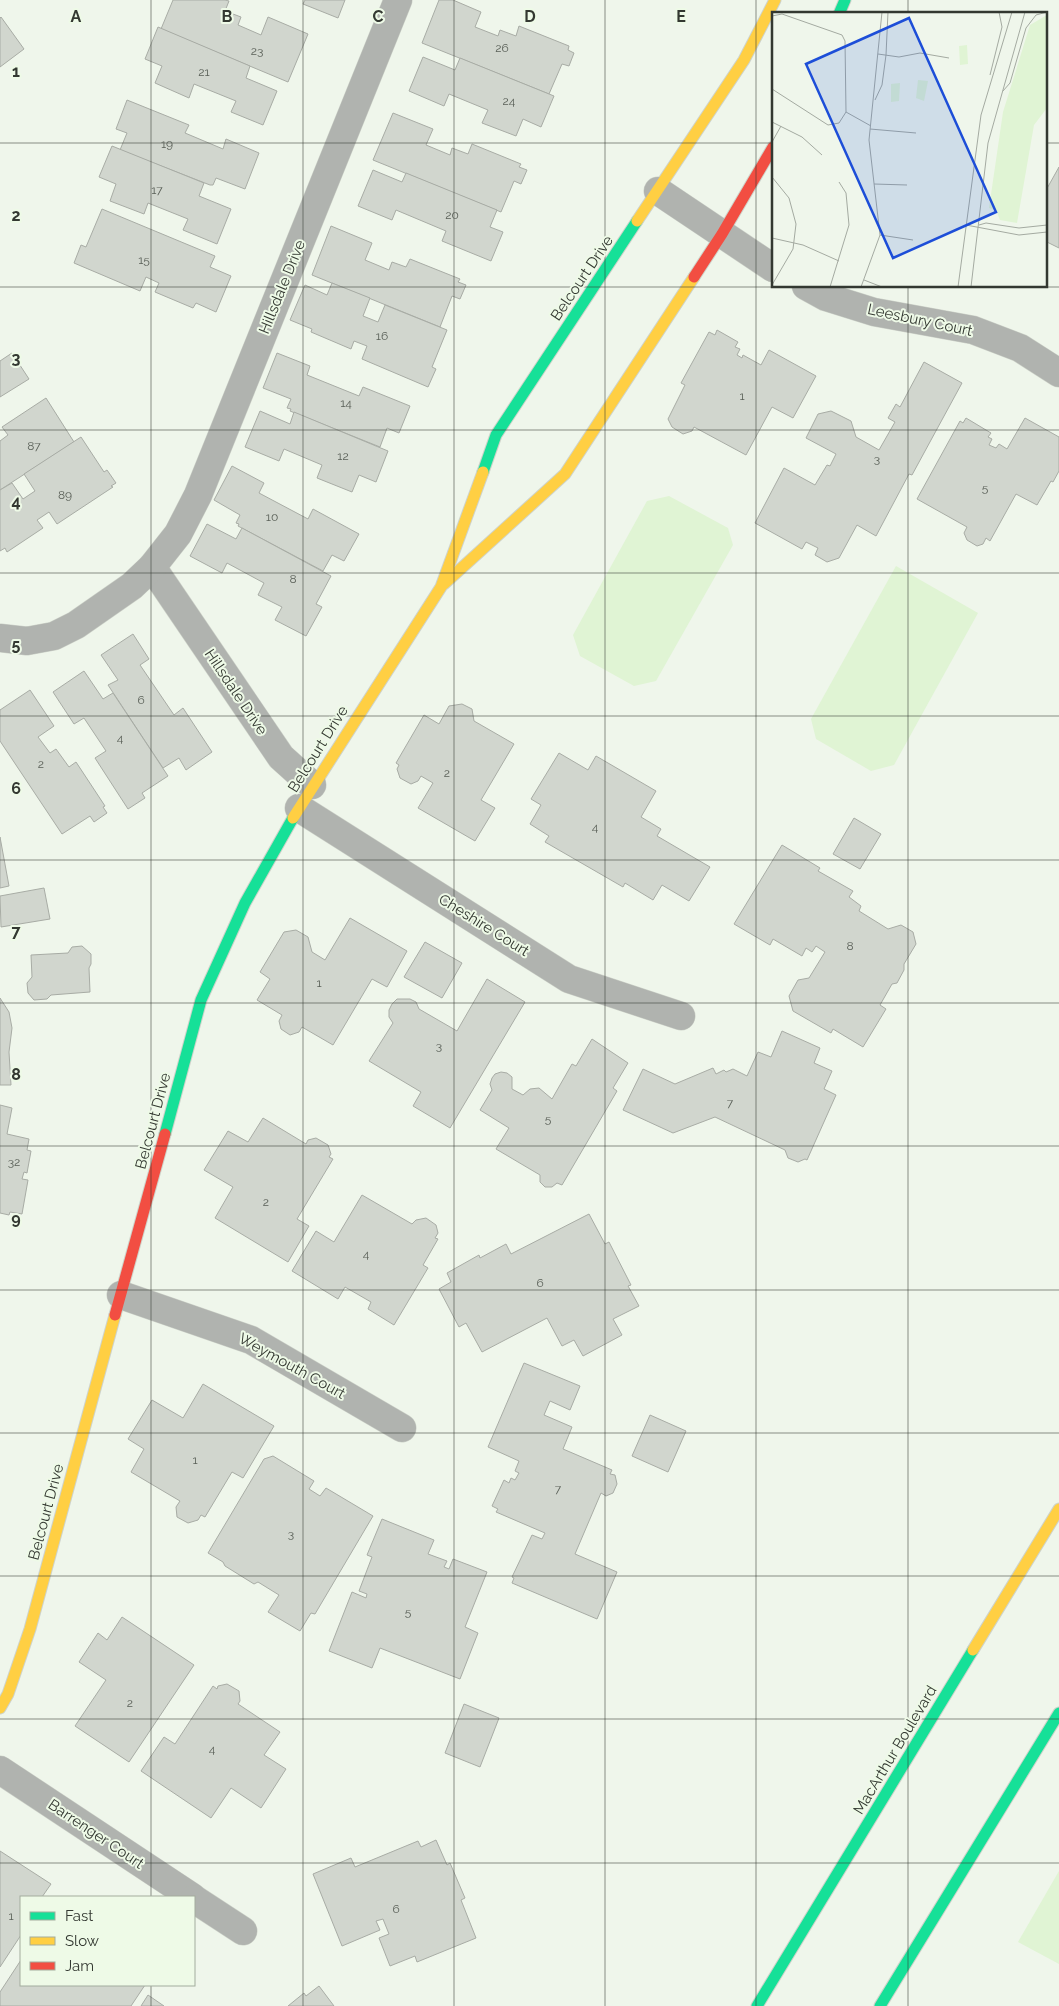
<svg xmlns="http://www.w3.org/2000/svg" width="1059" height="2006" viewBox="0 0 1059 2006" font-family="Raleway,sans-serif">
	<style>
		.green { fill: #e0f4d4 }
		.building { fill: #d1d6ce; stroke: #a8aca5 }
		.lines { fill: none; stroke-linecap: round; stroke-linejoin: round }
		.street-casing { stroke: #ced3ca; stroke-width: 29 }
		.fast-casing { stroke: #ced3ca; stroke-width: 13 }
		.slow-casing { stroke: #ced3ca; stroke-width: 13 }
		.jam-casing { stroke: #ced3ca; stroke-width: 13 }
		.street { stroke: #b0b3af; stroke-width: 28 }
		.fast { stroke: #16e098; stroke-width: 11 }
		.slow { stroke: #ffcf43; stroke-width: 11 }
		.jam { stroke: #f24e42; stroke-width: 11 }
		.grid { fill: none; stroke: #333831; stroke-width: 1; stroke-opacity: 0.55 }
		.labels { text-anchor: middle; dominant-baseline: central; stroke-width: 4; stroke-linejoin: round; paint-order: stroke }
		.number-label { font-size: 12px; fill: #5a6058 }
		.street-label { font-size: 15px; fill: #333831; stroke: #eefae7 }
		.inset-road { fill: none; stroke: #a4aaa1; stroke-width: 1 }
		.view { fill: #1d4ed8; fill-opacity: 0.15; stroke: #1d4ed8; stroke-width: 2.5 }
		.inset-edge { fill: none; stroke: #333831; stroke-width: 2.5 }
		.grid-label { font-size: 16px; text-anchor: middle; font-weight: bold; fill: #333831; stroke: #eefae7; stroke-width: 4; stroke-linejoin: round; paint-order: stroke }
	</style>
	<rect width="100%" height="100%" fill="#eff6eb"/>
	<g class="green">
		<polygon points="669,496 728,528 733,545 656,681 634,686 580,656 573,635 647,501"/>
		<polygon points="896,566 978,613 894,765 871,771 816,739 811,719"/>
		<polygon points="1059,1871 1059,1964 1018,1942"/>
	</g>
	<g class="building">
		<polygon points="173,0 225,0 229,1 225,11 241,17 238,25 261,35 268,17 308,34 288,82 161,29"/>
		<polygon points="305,0 345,0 338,18 303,4"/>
		<polygon points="439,0 453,0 481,12 475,27 498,36 500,30 516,36 519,26 569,46 568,50 574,53 569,66 562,64 549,94 422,43"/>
		<polygon points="1,17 24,49 0,67 0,18"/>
		<polygon points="158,27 250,66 246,78 277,91 263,125 231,112 236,101 194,84 189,98 155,83 162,66 145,59"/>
		<polygon points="423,57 455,70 460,58 554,96 541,127 523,119 516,136 482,123 488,110 449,94 444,106 409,91"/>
		<polygon points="127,100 189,125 185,133 223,149 226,139 259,153 245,189 216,178 213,185 210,185 120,150 127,133 116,129"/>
		<polygon points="393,113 433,129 426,145 450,155 452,148 468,154 472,144 521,164 519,167 527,170 521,184 514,181 501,212 373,160"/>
		<polygon points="112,146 204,183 199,196 231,209 217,244 183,230 188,219 148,203 144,214 110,201 116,184 99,177"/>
		<polygon points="1059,167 1059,248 1045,241 1045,192"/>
		<polygon points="373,170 402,182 406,173 497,210 490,227 503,232 491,261 442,241 446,231 396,210 392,220 358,206"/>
		<polygon points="102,209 215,256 210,267 231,276 216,312 196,303 193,308 155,292 159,283 146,277 140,291 74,263 81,245 86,247"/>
		<polygon points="331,226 372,243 365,260 389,270 392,262 406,267 410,259 460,279 458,282 466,285 460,299 452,296 440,327 312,275"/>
		<polygon points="332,283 370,298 363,316 378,322 385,305 447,330 432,367 436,369 428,387 362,359 367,346 354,341 351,349 311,332 312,329 290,320 305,285 327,295"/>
		<polygon points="717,330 738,342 735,347 740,349 737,355 742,358 743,355 761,365 769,350 816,376 793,418 772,407 746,455 694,427 692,431 683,434 672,427 668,419 685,385 681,383 709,332 715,335"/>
		<polygon points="12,353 29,379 0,397 0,361"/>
		<polygon points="277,353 310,366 307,375 359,396 363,387 410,406 399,433 387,428 380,447 290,411 291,409 287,408 291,399 263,388"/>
		<polygon points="924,362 962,383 912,475 909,474 876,536 857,525 839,558 827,562 815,555 818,548 806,542 802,549 755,523 784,468 815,485 827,465 830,466 836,454 806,438 818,414 831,411 851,421 856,437 879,450 895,422 888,418 896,404 900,407"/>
		<polygon points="46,398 74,442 0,490 0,441 8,435 2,427"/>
		<polygon points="260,411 290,424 294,412 388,451 376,482 359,475 352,492 317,478 322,465 284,449 279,461 245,447"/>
		<polygon points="966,418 991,433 988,437 992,439 989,445 996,448 999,444 1007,449 1025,418 1059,437 1059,471 1053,482 1051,481 1037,505 1016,494 990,541 986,538 983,544 977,546 967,540 964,533 967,527 917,499 960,421 963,423"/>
		<polygon points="81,437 104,472 107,470 116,483 111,486 113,487 57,524 49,512 37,520 43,528 7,552 5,548 0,551 0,490 12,483 23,499 35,491 24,474"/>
		<polygon points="232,466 264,483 259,493 308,519 313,509 359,534 344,561 332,555 323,571 238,526 239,524 236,523 240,515 214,500"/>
		<polygon points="207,524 236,539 242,528 331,576 316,604 322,607 306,636 275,620 282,607 258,595 264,583 227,563 222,573 190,556"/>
		<polygon points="133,634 149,659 140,665 174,715 183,708 212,752 186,770 179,758 163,768 108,685 118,680 101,655"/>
		<polygon points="84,671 103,699 113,693 168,776 142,793 145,798 128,809 95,758 106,751 84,718 74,724 53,692"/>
		<polygon points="30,690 54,726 38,737 50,753 56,749 69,767 76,762 105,806 103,807 107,813 94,822 90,816 62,834 0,741 0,710"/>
		<polygon points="462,704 472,709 474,721 514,744 481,800 495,808 475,841 418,808 433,783 421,776 418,781 411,784 400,778 397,769 399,765 396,763 424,715 439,724 449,706"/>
		<polygon points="559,753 588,770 596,756 656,791 641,817 661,829 657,836 710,867 689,901 662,885 653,900 625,883 623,887 545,842 549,836 530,824 541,805 531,799"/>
		<polygon points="854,818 881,834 860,869 833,854"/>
		<polygon points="0,837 9,886 0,888"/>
		<polygon points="782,845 820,868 818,871 853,891 849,897 861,906 859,911 888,929 901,925 913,932 916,944 904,964 904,970 897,983 892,984 880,1005 886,1009 863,1047 833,1029 831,1033 793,1011 789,996 798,980 809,978 825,952 816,946 812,952 806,948 802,956 773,939 770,945 734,924"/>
		<polygon points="44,888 50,919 1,927 0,896"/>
		<polygon points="350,918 407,951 387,987 372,979 333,1045 302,1027 299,1032 290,1035 281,1029 279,1021 282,1015 257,1000 270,979 260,972 284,932 296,930 308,937 312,952 325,960"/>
		<polygon points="425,942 462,963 442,998 404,977"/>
		<polygon points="82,946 91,954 91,964 89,968 90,992 51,995 47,999 34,1000 28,993 27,983 32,977 31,955 68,953 72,947"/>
		<polygon points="487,979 525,1002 450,1128 413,1106 421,1092 369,1061 393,1023 389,1017 389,1010 392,1004 397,999 410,999 416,1002 419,1009 457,1031"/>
		<polygon points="0,998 9,1012 12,1028 9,1052 11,1085 0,1085"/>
		<polygon points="782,1031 820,1048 814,1063 832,1071 824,1089 836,1095 807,1160 805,1159 798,1162 788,1158 785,1150 715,1117 673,1133 623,1110 643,1069 675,1084 713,1068 716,1074 724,1070 726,1072 733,1069 747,1076 758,1052 771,1057"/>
		<polygon points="592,1039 628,1063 613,1088 617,1091 562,1185 557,1183 552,1187 545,1187 540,1182 540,1175 496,1149 509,1128 480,1110 492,1090 490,1084 492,1078 495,1074 501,1072 507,1073 512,1077 512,1089 523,1095 530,1089 539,1088 552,1099 572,1064 576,1066"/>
		<polygon points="0,1105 12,1108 7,1134 29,1139 27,1150 31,1151 27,1173 24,1172 22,1179 28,1180 22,1214 10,1212 9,1215 0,1213"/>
		<polygon points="263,1118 306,1144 308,1140 316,1138 328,1145 331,1154 329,1157 333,1159 297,1219 309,1226 288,1262 215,1218 233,1187 204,1170 228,1131 248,1142"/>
		<polygon points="362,1195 412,1224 416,1220 426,1218 436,1225 438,1233 435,1238 438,1239 423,1265 428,1268 394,1325 368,1309 371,1302 345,1287 338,1299 292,1271 316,1231 334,1242"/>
		<polygon points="589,1214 605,1244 609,1242 631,1285 628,1286 639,1306 613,1319 622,1335 583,1356 574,1340 562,1346 547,1318 482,1352 466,1323 459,1327 439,1289 451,1282 447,1273 479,1255 480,1258 506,1244 511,1254"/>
		<polygon points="524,1363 580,1386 570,1410 550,1401 544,1415 572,1427 563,1449 612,1470 610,1474 615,1475 617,1484 613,1493 606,1496 601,1493 575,1554 617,1572 597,1619 512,1583 514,1578 512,1577 532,1535 542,1539 545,1533 496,1512 498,1509 492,1506 504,1480 509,1483 511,1478 515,1480 519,1473 515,1471 519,1461 488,1447"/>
		<polygon points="203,1384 274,1426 243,1478 232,1472 205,1517 201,1515 198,1520 188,1523 177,1517 176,1507 180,1501 131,1472 144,1449 128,1439 152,1400 183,1418"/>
		<polygon points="650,1415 686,1431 668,1472 632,1456"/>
		<polygon points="273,1456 314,1481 309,1489 320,1496 326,1488 373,1516 315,1614 311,1613 300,1631 268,1612 279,1595 258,1582 254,1584 225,1566 223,1562 208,1553 264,1459"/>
		<polygon points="382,1519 434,1540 428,1554 447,1561 444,1567 449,1569 453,1559 487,1572 465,1627 478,1633 460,1679 380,1648 372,1668 329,1651 352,1592 366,1598 367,1594 359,1591 372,1557 367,1555"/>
		<polygon points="122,1617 194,1665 129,1762 75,1726 106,1680 79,1662 98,1633 107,1640"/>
		<polygon points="227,1684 239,1691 240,1701 238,1704 280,1732 264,1755 286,1769 261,1808 231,1788 211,1818 141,1771 164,1737 175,1744 213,1686 217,1689 218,1686"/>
		<polygon points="464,1704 499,1718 480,1767 445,1753"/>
		<polygon points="436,1840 447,1865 450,1863 465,1898 461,1900 476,1938 417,1962 415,1956 390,1966 379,1938 389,1934 383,1919 376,1921 380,1930 342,1946 313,1874 351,1858 355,1867 418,1841 421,1847"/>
		<polygon points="0,1851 51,1884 42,1897 21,1897 21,1935 0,1967"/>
		<polygon points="21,1960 21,1985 145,1985 131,2006 0,2006 0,1992"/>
		<polygon points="319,1986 334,2006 288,2006 304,1993 306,1996"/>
		<polygon points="148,1995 164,2006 141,2006"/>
	</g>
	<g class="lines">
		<g class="street-casing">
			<g id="street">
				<polyline points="658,191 773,268"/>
				<polyline points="806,286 826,297 874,312 973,330 1020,348 1059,373"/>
				<polyline points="152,567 281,757 312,785"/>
				<polyline points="0,638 27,641 54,636 76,625 132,586 152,567 178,534 198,495 398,0"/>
				<polyline points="299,808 569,979 681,1016"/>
				<polyline points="121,1295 251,1340 402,1428"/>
				<polyline points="0,1770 192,1897"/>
				<polyline points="194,1899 243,1931"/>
			</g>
		</g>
		<g class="fast-casing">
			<g id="fast">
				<polyline points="839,14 845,0"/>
				<polyline points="483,472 496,435 637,221"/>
				<polyline points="165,1134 201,1000 245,903 293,818"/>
				<polyline points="757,2006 973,1650"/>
				<polyline points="880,2006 1059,1713"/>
			</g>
		</g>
		<g class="slow-casing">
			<g id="slow">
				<polyline points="637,221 744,60 775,0"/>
				<polyline points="444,584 565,474 694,277"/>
				<polyline points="293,818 441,587 483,472"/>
				<polyline points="973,1650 1059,1509"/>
				<polyline points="0,1708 8,1694 30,1629 115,1315"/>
			</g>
		</g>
		<g class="jam-casing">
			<g id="jam">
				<polyline points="694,277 722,234 773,147"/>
				<polyline points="115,1315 165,1134"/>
			</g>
		</g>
		<use href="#street" class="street"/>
		<use href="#fast" class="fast"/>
		<use href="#slow" class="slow"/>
		<use href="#jam" class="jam"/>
	</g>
	<path class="grid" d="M151 0V1897M303 0V2006M454 0V2006M605 0V2006M756 0V2006M908 0V14M0 143H773M1045 143H1059M908 286V2006M0 287H1059M0 430H1059M0 573H1059M0 716H1059M0 860H1059M0 1003H1059M0 1146H1059M0 1290H1059M0 1433H1059M0 1576H1059M0 1719H1059M0 1863H1059M151 1985V2006"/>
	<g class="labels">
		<g class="number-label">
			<text x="502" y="48">26</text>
			<text x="257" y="51">23</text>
			<text x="204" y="72">21</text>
			<text x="509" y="101">24</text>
			<text x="167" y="144">19</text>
			<text x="157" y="190">17</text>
			<text x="452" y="215">20</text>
			<text x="144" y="260">15</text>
			<text x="382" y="336">16</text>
			<text x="742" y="396">1</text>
			<text x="346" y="403">14</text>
			<text x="34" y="446">87</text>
			<text x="343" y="456">12</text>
			<text x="877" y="459">3</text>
			<text x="985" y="488">5</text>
			<text x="65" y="495">89</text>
			<text x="272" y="517">10</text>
			<text x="293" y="579">8</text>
			<text x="141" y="700">6</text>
			<text x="120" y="738">4</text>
			<text x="41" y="764">2</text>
			<text x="447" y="773">2</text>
			<text x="595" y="827">4</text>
			<text x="850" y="946">8</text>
			<text x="319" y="983">1</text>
			<text x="439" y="1046">3</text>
			<text x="730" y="1103">7</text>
			<text x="548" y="1119">5</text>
			<text x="14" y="1162">32</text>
			<text x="266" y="1202">2</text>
			<text x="366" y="1254">4</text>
			<text x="540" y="1283">6</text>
			<text x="195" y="1460">1</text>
			<text x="558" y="1489">7</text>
			<text x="291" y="1534">3</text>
			<text x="408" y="1612">5</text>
			<text x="130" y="1703">2</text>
			<text x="212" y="1749">4</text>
			<text x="396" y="1909">6</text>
			<text x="11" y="1916">1</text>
		</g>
		<g class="street-label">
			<text transform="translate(582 278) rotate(-56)">Belcourt Drive</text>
			<text transform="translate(282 287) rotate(-68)">Hillsdale Drive</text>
			<text transform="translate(920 320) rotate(12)">Leesbury Court</text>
			<text transform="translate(236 692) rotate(56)">Hillsdale Drive</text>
			<text transform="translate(318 749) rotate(-58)">Belcourt Drive</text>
			<text transform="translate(484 925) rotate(32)">Cheshire Court</text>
			<text transform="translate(153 1121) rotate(-75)">Belcourt Drive</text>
			<text transform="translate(292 1366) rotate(29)">Weymouth Court</text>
			<text transform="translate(46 1512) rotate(-75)">Belcourt Drive</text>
			<text transform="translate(895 1750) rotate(-59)">MacArthur Boulevard</text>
			<text transform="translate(96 1834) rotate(34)">Barrenger Court</text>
		</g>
	</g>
	<g transform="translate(772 12)">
		<rect width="275" height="275" fill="#eff6eb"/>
		<path d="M275 3V96L262 113 245 211 228 208 224 198 217 196 231 100 258 13ZM195 33 196 52 188 53 187 34ZM146 68 156 69 152 89 144 86ZM128 71 127 89 119 90V72Z" fill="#e0f4d4"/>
		<path class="inset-road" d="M0 4 10 2 70 23 73 29 74 100 67 111 56 113 0 77M106 42 127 45 148 41 177 46M218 63 230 15 227 0M231 79 238 71 254 16 264 3 275 0M103 88 110 73 114 43 116 0M74 100 99 114M0 110 30 125 50 143M98 117 144 121M0 130 9 114M0 165 17 186 24 212 21 237 0 273M102 172 135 173M194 213 247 223 275 220M207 213 214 211 247 216 275 213M108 223 141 228M0 226 31 233 67 249M92 268 110 275M58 275 77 213 74 181 67 170M89 275 108 223 97 128 110 0M186 275 209 103 240 0M199 275 216 131 253 0"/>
		<path class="view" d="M137 6 224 200 121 246 34 52Z"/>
		<rect width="275" height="275" class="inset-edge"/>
	</g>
	<g class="grid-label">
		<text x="76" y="22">A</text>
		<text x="227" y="22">B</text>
		<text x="378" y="22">C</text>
		<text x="530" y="22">D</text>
		<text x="681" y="22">E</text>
		<text x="16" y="77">1</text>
		<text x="16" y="221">2</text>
		<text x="16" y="364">3</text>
		<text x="16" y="507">4</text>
		<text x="16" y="650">5</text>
		<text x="16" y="794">6</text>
		<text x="16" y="937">7</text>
		<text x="16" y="1080">8</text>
		<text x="16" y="1224">9</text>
	</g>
	<rect x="20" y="1896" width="175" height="90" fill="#eefae7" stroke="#a3ac9e"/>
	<rect x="30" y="1912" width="25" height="8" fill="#16e098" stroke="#a3ac9e"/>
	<text x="65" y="1921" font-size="15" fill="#333831">Fast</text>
	<rect x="30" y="1937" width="25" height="8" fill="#ffcf43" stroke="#a3ac9e"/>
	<text x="65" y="1946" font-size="15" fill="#333831">Slow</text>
	<rect x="30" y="1962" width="25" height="8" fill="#f24e42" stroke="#a3ac9e"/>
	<text x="65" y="1971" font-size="15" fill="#333831">Jam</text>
</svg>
